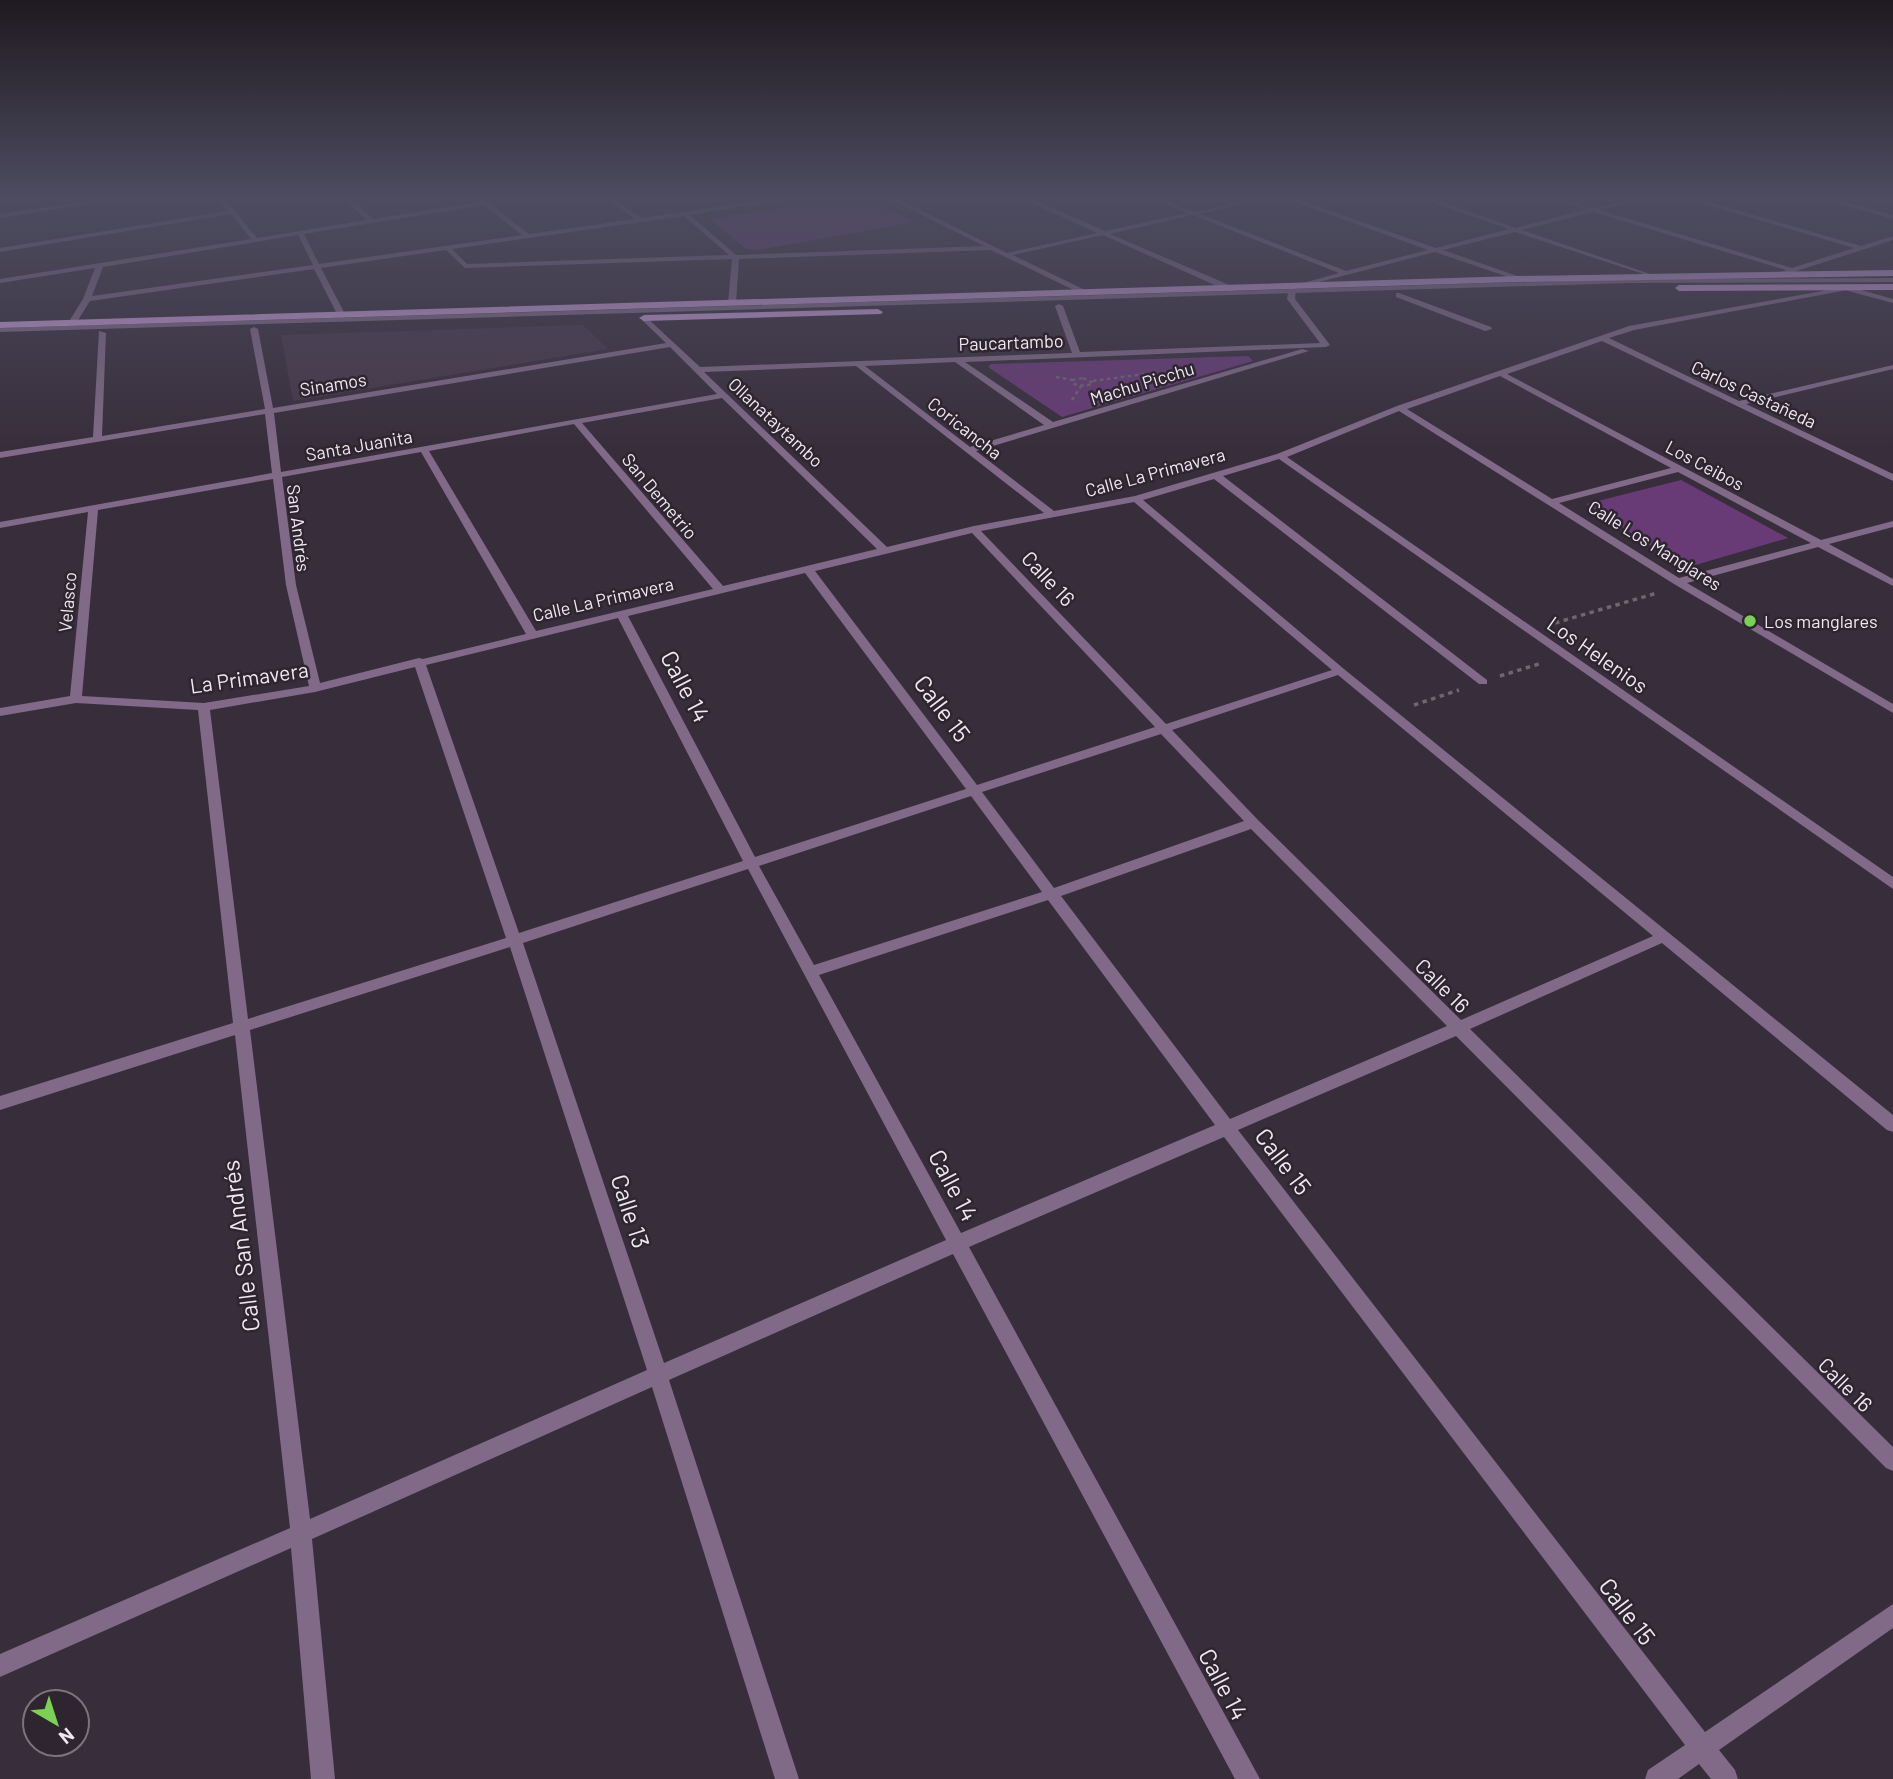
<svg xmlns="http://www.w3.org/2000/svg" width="1893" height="1779" viewBox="0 0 1893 1779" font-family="Barlow,sans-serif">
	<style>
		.built { fill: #453849 }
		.green { fill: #683b76 }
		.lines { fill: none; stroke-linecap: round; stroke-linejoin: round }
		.path-far1 { stroke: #6f6672; stroke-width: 2.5; stroke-dasharray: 3.5 3.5; stroke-linecap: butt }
		.path { stroke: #6f6672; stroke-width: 3.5; stroke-dasharray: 4.5 4.5; stroke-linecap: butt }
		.minor { fill: #806a87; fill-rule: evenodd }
		.tertiary { fill: #806a87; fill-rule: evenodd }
		.primary { fill: #cca0db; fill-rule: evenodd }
		.poi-dot { fill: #7ad156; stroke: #2e2531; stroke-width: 2.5 }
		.labels { text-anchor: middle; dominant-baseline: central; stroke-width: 5; stroke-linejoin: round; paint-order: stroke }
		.far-street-label { font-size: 18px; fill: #eee8f0; stroke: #2e2531 }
		.far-poi-label { font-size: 18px; fill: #eee8f0; stroke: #2e2531; text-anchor: start }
		.street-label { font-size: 21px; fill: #eee8f0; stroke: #2e2531 }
		.near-street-label { font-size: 24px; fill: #eee8f0; stroke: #2e2531 }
	</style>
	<rect width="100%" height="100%" fill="#382e3b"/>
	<polygon class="built" points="583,325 608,349 293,401 281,335"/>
	<g class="green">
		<polygon points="835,199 870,199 915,222 758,250 746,249 710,219"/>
		<polygon points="1248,356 1253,361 1062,417 988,367 991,364"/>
		<polygon points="1681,480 1788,538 1685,568 1586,504"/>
	</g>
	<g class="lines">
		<g class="path-far1">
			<polyline points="1056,377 1073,380"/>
			<polygon points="1083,378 1093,383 1086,386 1073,384 1073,380"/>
			<polyline points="1093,381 1144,374"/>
			<polyline points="1072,400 1081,386"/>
		</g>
		<g class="path">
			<polyline points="1555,623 1657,593"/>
			<polyline points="1500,676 1542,663"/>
			<polyline points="1414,705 1459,690"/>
		</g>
		<g class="minor">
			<polygon points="100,199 117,199 0,218 0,214"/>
			<path d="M218 199H225L257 238 366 220 345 199H352L373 219 480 202 477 199H484L529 234 635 219 607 199H614L642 218 771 199H789L690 215 736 255 984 246 890 199H898L1007 253 1097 233 1023 199H1032L1105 231 1187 213 1155 199C1169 199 1179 209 1193 211 1207 213 1241 199 1260 199L1200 214 1346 271 1428 250 1287 199H1297L1436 248 1509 229 1423 199H1433L1516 228 1586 209 1555 199C1569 199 1580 207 1593 208 1607 208 1622 199 1637 199L1600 210 1792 268 1854 248 1688 199H1699L1861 246 1893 236V240L1781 276 1779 273 1786 270 1593 212 1522 230 1656 276V278L1515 232 1443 250 1520 277V281L1435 252 1296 288 1295 299 1330 345 1326 347 965 362 1053 422 1302 349 1309 351 976 451 1054 511 1135 496 1277 454 1397 406 1629 326 1850 286 1847 290 1634 330 1609 338 1739 401 1893 365V369L1746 404 1893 474V481L1602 341 1507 374 1821 540 1893 521V527L1829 544 1893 579V586L1818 547 1687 583 1893 704V713L1674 584 1399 411 1287 457 1893 877V889L1279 459 1223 476 1487 680V684H1479L1214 479 1143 500 1344 669 1893 1115V1132L1887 1130 1662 943 1470 1029 1893 1447V1471L1886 1468 1456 1036 1238 1130 1705 1732 1893 1604V1628L1719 1750 1735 1770 1738 1779H1711L1699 1764 1678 1779H1645L1648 1770 1685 1745 1224 1137 969 1247 1260 1779H1235L953 1254 669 1380 799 1779H775L652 1387 312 1539 335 1779H311L291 1548 0 1677V1654L290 1528 235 1035 0 1110V1096L233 1023 198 710 76 703 0 716V708L70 696 88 512 0 528V522L272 473 265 414 0 458V452L93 437 99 331 106 333 102 436 265 409 250 329 254 327 258 329 273 408 666 343 642 320V316H645L700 367 1072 353 1055 306 1059 304 1063 306 1080 352 1320 343 1287 299 1289 287 1339 273 1193 215 1110 234 1234 287V291H1228L1103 235 1013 255 1089 292 1086 296 991 250 739 259 736 303 732 305 728 303 732 259 465 268 446 250 321 268 346 316 342 318 338 316 314 269 90 301 75 325H72L68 323 83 299 95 268 0 283V279L251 239 231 214 0 252V248L228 211ZM484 205 522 235 319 264 304 234ZM684 216 729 255 467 264 452 249ZM298 235 313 265 92 296 103 267ZM670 347 717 394 281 472 274 413ZM955 362 1044 425 970 447 865 366ZM856 366 1044 513 974 526 887 547 704 372ZM1500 376 1671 468 1552 499 1407 409ZM722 398 877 549 723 586 582 423ZM574 424 713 589 536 631 429 451ZM421 452 526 634 423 659 419 658 320 683 296 585 282 477ZM1678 472 1811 543 1679 578 1559 503ZM273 479 286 585 309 686 204 703 82 696 98 510ZM1134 502 1332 670 1166 724 981 531ZM972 533 1155 727 977 785 815 571ZM805 573 966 789 755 857 628 616ZM618 618 743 861 519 933 426 665ZM415 667 506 938 248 1019 210 710 315 692ZM1338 675 1653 936 1461 1020 1258 820 1172 730ZM1161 734 1244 821 1054 888 982 792ZM971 796 1042 892 814 965 759 866ZM1251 829 1447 1026 1230 1119 1061 896ZM748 869 946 1240 664 1363 523 943ZM1048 900 1215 1125 961 1233 819 975ZM510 947 647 1370 310 1519 250 1030Z"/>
			<polygon points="1823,199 1834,199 1893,215 1893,219"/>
			<polygon points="1399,293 1491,327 1492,329 1485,331 1396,297 1396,293"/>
		</g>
		<g class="tertiary">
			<polygon points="1893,278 1893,282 1629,283 0,332 0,328 1629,279"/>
			<polygon points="1840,284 1893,299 1893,303 1837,288"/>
		</g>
		<g class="primary">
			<polygon points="1893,270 1893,276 1517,282 0,328 0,322 1517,276"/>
			<polygon points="1893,284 1893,290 1679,291 1675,288 1679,285"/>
			<polygon points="878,309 883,312 881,314 644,321 639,318 644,315"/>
		</g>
	</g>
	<linearGradient id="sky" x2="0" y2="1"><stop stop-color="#1f1920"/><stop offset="0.44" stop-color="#4d4c60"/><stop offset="1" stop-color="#4d4c60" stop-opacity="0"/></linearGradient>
	<rect width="1893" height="448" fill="url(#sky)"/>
	<circle class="poi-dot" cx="1750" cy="621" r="7"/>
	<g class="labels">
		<g class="far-street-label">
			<text transform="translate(1011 342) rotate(-2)">Paucartambo</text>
			<text transform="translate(1142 383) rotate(-17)">Machu Picchu</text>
			<text transform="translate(333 384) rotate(-9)">Sinamos</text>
			<text transform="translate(1754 394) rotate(25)">Carlos Castañeda</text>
			<text transform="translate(776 422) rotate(43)">Ollanataytambo</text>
			<text transform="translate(965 428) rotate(38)">Coricancha</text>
			<text transform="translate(359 445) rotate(-10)">Santa Juanita</text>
			<text transform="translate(1705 465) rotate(28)">Los Ceibos</text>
			<text transform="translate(1155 472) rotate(-15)">Calle La Primavera</text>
			<text transform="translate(660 496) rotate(50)">San Demetrio</text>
			<text transform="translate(299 528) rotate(83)">San Andrés</text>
			<text transform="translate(1655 545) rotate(32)">Calle Los Manglares</text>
			<text transform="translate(603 599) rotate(-13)">Calle La Primavera</text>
			<text transform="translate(67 602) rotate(-85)">Velasco</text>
		</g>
		<g class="far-poi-label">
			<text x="1764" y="621">Los manglares</text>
		</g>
		<g class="street-label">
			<text transform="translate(1049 578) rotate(47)">Calle 16</text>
			<text transform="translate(1598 654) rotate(35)">Los Helenios</text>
			<text transform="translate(249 677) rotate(-8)">La Primavera</text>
			<text transform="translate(1443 985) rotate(45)">Calle 16</text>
			<text transform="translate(1846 1384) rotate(45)">Calle 16</text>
		</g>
		<g class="near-street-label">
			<text transform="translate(686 686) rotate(62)">Calle 14</text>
			<text transform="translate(943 708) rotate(53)">Calle 15</text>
			<text transform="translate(1284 1161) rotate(53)">Calle 15</text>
			<text transform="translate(954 1185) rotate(62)">Calle 14</text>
			<text transform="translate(631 1211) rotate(72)">Calle 13</text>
			<text transform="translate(240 1246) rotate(-97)">Calle San Andrés</text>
			<text transform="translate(1628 1611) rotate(53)">Calle 15</text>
			<text transform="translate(1224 1684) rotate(62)">Calle 14</text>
		</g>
	</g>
	<g transform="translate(56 1723) rotate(141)"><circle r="33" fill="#2e2531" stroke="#7b737d" stroke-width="2"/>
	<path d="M0-5L12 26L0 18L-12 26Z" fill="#7ad156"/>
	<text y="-10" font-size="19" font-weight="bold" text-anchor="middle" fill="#eee8f0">N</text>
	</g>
</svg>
